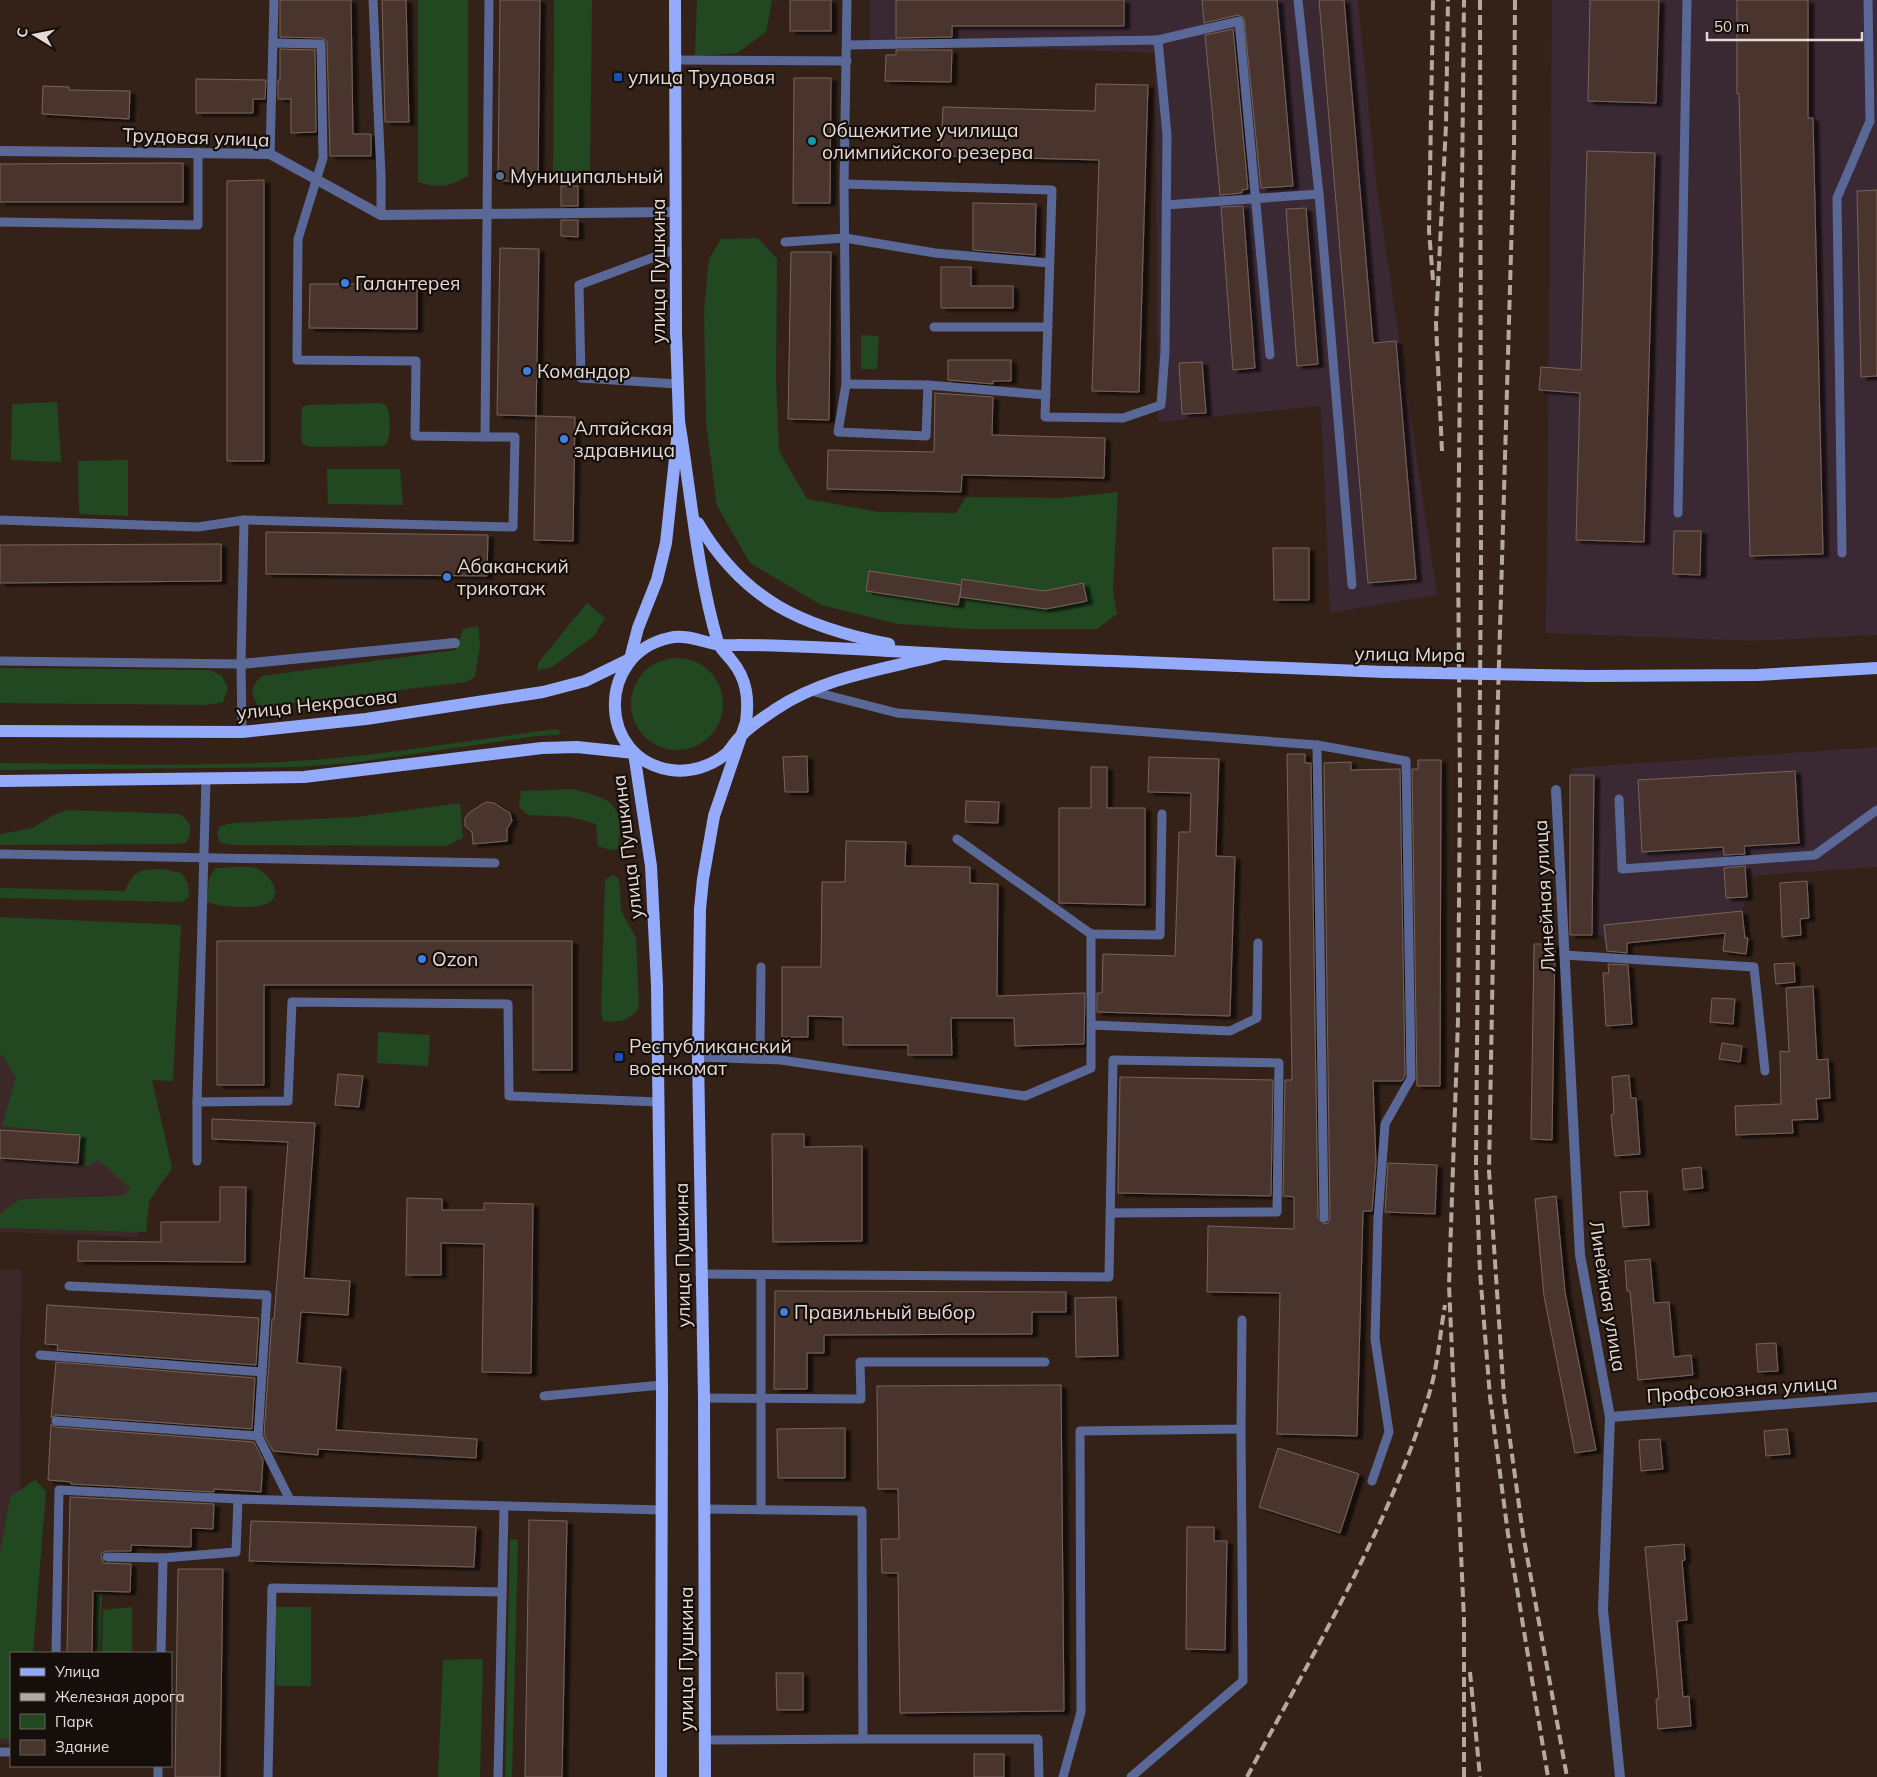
<svg xmlns="http://www.w3.org/2000/svg" width="1877" height="1777" viewBox="0 0 1877 1777" font-family="Mulish,sans-serif">
	<style>
		.industrial { fill: #3a2832 }
		.education { fill: #3c2829 }
		.green { fill: #224822 }
		.building { fill: #49362d; stroke: #786359; filter: url(#shadow) }
		.lines { fill: none; stroke-linecap: round; stroke-linejoin: round }
		.lane { stroke: #5a6898; stroke-width: 9 }
		.street { stroke: #5a6898; stroke-width: 10 }
		.primary { stroke: #94aafa; stroke-width: 12 }
		.rail { stroke: #b5a8a1; stroke-width: 4; stroke-dasharray: 10 5; stroke-linecap: butt }
		.primary-bridge { stroke: #94aafa; stroke-width: 12 }
		.transit-dot { fill: #1a4fb4; stroke: #160e0a; stroke-width: 2 }
		.culture-dot { fill: #0f9aa8; stroke: #160e0a; stroke-width: 2 }
		.service-dot { fill: #5c6f8a; stroke: #160e0a; stroke-width: 2 }
		.shop-dot { fill: #3f7fe0; stroke: #160e0a; stroke-width: 2 }
		.labels { text-anchor: middle; dominant-baseline: central; stroke-width: 4.5; stroke-linejoin: round; paint-order: stroke }
		.poi-label { font-size: 19px; fill: #e6dad4; stroke: #160e0a; text-anchor: start }
		.street-label { font-size: 19px; fill: #e6dad4; stroke: #160e0a }
	</style>
	<defs>
		<filter id="shadow"><feDropShadow dx="5.5" dy="3" stdDeviation="1" flood-color="#0009"/></filter>
	</defs>
	<rect width="100%" height="100%" fill="#342219"/>
	<g class="industrial">
		<polygon points="870,0 1358,0 1376,182 1437,595 1330,613 1321,406 1158,422 1155,53 870,42"/>
		<polygon points="1552,0 1877,0 1877,635 1754,641 1546,633"/>
		<polygon points="1877,747 1877,867 1746,876 1747,897 1742,911 1744,931 1606,946 1602,935 1569,935 1571,768"/>
	</g>
	<g class="education">
		<polygon points="0,1047 146,1086 138,1237 0,1232"/>
		<polygon points="0,1270 21,1270 19,1653 11,1653 11,1744 0,1744"/>
	</g>
	<g class="green">
		<path d="M418 0H468V176C448 187 439 189 418 182Z"/>
		<polygon points="554,0 592,0 590,180 553,180"/>
		<polygon points="697,0 772,0 766,32 737,53 695,56"/>
		<polygon points="758,238 777,259 776,381 779,451 807,499 879,512 956,513 966,497 1061,498 1118,492 1113,590 1117,614 1097,629 970,629 898,624 821,605 750,563 717,506 706,423 704,311 709,259 721,239"/>
		<polygon points="861,335 879,336 877,369 861,369"/>
		<polygon points="57,402 61,462 11,460 12,404"/>
		<path d="M380 403 386 405C391 416 391 431 387 443L381 446 310 447 303 444 301 438 302 407 309 405Z"/>
		<polygon points="128,460 128,516 79,514 78,461"/>
		<polygon points="327,469 400,469 403,505 328,504"/>
		<polygon points="587,603 605,618 594,636 552,667 538,670 538,663"/>
		<path d="M478 626 480 645 475 677 466 682 259 707C250 693 250 687 262 676L456 650 463 629Z"/>
		<circle cx="677" cy="704" r="46"/>
		<polygon points="0,668 209,670 222,676 228,688 223,702 207,705 0,703"/>
		<path d="M555 729 560 730 561 733 558 735 537 736 351 763 296 767 0 770V763C112 764 225 768 337 758 410 751 482 739 555 729Z"/>
		<path d="M572 789C614 799 624 804 618 849L610 850 598 846 596 824 571 817 528 815 519 807 521 791Z"/>
		<polygon points="460,803 463,838 445,846 234,845 220,843 217,834 220,826 233,823 356,817"/>
		<path d="M67 810 180 814C192 824 193 829 186 843L172 844 0 845V834L33 828 52 816Z"/>
		<path d="M216 868C228 868 243 865 255 868 268 872 285 894 268 903 256 910 220 907 207 902L209 878Z"/>
		<path d="M162 869 182 873 188 884 189 897 181 902 0 898V888L125 891C135 869 139 870 162 869Z"/>
		<path d="M613 875 619 879 621 911 636 938 639 1008C630 1021 618 1023 603 1021L601 1012 605 880Z"/>
		<polygon points="0,917 181,925 173,1081 152,1080 172,1168 149,1201 146,1232 2,1228 0,1226 0,1215 3,1211 21,1199 123,1196 131,1189 99,1160 83,1167 78,1134 2,1126 16,1077 3,1056 0,1055"/>
		<polygon points="378,1032 430,1035 428,1066 377,1063"/>
		<polygon points="35,1480 46,1491 33,1653 11,1653 11,1740 0,1739 0,1554 10,1497"/>
		<polygon points="510,1539 518,1540 512,1777 505,1777"/>
		<polygon points="96,1594 102,1594 100,1653 95,1653"/>
		<polygon points="132,1607 132,1653 102,1653 103,1610"/>
		<rect x="276" y="1607" width="35" height="79"/>
		<polygon points="483,1659 480,1777 438,1777 443,1660"/>
	</g>
	<g class="building">
		<polygon points="280,0 351,0 353,134 371,134 371,156 330,156 327,41 321,38 280,37"/>
		<polygon points="382,0 406,0 409,122 385,122"/>
		<polygon points="500,0 540,0 538,181 498,181"/>
		<rect x="790" y="0" width="41" height="31"/>
		<polygon points="896,0 1124,0 1124,26 952,26 952,37 896,38"/>
		<polygon points="1202,0 1277,0 1293,186 1261,188 1244,18 1238,15 1204,23"/>
		<polygon points="1319,0 1344,0 1373,343 1396,341 1416,579 1368,583"/>
		<polygon points="1590,0 1659,0 1656,103 1588,101"/>
		<polygon points="1737,0 1808,0 1808,118 1813,118 1823,554 1750,556 1739,94 1737,94"/>
		<polygon points="1233,29 1248,189 1242,190 1242,193 1220,195 1205,35"/>
		<polygon points="280,49 315,50 316,132 291,133 291,99 278,99 278,80 280,80"/>
		<polygon points="896,50 952,50 951,82 885,81 886,55 896,55"/>
		<polygon points="794,78 831,78 830,203 793,203"/>
		<polygon points="196,79 266,80 265,99 253,99 253,113 196,113"/>
		<polygon points="1096,84 1148,85 1139,392 1092,391 1099,160 941,156 943,107 1095,111"/>
		<polygon points="43,86 69,87 69,90 130,91 129,119 42,114"/>
		<polygon points="1587,151 1655,153 1644,542 1576,540 1580,393 1539,390 1541,367 1581,370"/>
		<polygon points="183,163 183,202 0,202 0,164"/>
		<polygon points="264,180 264,461 227,461 227,181"/>
		<rect x="561" y="186" width="17" height="20"/>
		<polygon points="1877,190 1877,376 1861,377 1857,191"/>
		<polygon points="973,203 1036,204 1035,255 973,250"/>
		<polygon points="1243,206 1255,368 1233,370 1221,207"/>
		<polygon points="1306,208 1318,364 1297,366 1286,209"/>
		<polygon points="561,220 578,220 578,237 561,236"/>
		<polygon points="500,248 539,249 536,416 497,415"/>
		<polygon points="791,252 831,252 829,420 788,419"/>
		<polygon points="941,267 971,267 971,286 1013,286 1013,308 941,308"/>
		<polygon points="310,284 417,284 417,329 309,328"/>
		<polygon points="948,360 1011,360 1011,381 993,381 993,384 948,380"/>
		<polygon points="1202,362 1206,413 1182,414 1179,363"/>
		<polygon points="935,393 993,397 992,435 1105,438 1104,478 962,475 961,492 827,489 828,450 934,452"/>
		<polygon points="536,416 575,417 573,541 534,540"/>
		<polygon points="1674,531 1701,531 1700,575 1673,574"/>
		<polygon points="266,532 488,535 487,576 266,574"/>
		<polygon points="221,544 221,581 0,583 0,545"/>
		<polygon points="1273,548 1309,548 1309,600 1274,600"/>
		<polygon points="869,571 962,585 958,605 866,591"/>
		<polygon points="962,579 1044,591 1083,583 1087,601 1046,609 960,597"/>
		<polygon points="1287,754 1305,754 1305,763 1311,763 1318,1218 1324,1224 1328,1223 1330,1218 1324,763 1351,762 1351,770 1400,769 1405,1076 1402,1081 1373,1081 1376,1162 1372,1211 1363,1211 1357,1436 1277,1434 1280,1293 1207,1292 1208,1226 1294,1229 1294,1197 1283,1196 1285,1080 1292,1080"/>
		<polygon points="807,756 808,792 785,792 783,757"/>
		<polygon points="1149,757 1219,759 1216,856 1235,857 1230,1016 1097,1012 1097,993 1102,993 1103,954 1175,956 1179,832 1190,832 1191,793 1148,792"/>
		<polygon points="1418,760 1441,760 1440,1086 1417,1086 1412,769 1418,769"/>
		<polygon points="1091,767 1107,767 1107,808 1145,808 1145,905 1059,903 1059,808 1091,808"/>
		<polygon points="1795,771 1799,843 1744,846 1745,854 1724,855 1723,847 1642,852 1638,780"/>
		<polygon points="1570,775 1594,775 1592,935 1570,935"/>
		<polygon points="966,801 999,802 998,823 965,822"/>
		<polygon points="486,802 494,803 510,813 512,821 507,829 507,841 473,844 472,832 465,826 465,818 470,812"/>
		<polygon points="846,841 906,842 905,866 970,867 970,883 998,884 997,996 1085,993 1084,1044 1015,1046 1014,1018 951,1018 952,1055 908,1055 908,1045 843,1045 843,1017 808,1016 808,1037 782,1037 782,967 821,967 822,882 845,882"/>
		<polygon points="1745,866 1747,897 1726,898 1724,868"/>
		<polygon points="1807,881 1809,918 1800,919 1801,935 1782,937 1780,883"/>
		<polygon points="1742,911 1745,938 1748,938 1746,954 1723,951 1725,933 1627,943 1627,953 1607,951 1604,925"/>
		<polygon points="217,941 572,941 572,1070 533,1070 533,985 264,985 264,1085 217,1085"/>
		<polygon points="1534,944 1555,944 1552,1140 1531,1139"/>
		<polygon points="1794,963 1795,982 1776,984 1774,964"/>
		<polygon points="1608,964 1628,965 1632,1024 1606,1026 1603,973 1609,973"/>
		<polygon points="1813,986 1817,1060 1828,1059 1830,1098 1816,1099 1818,1119 1792,1120 1793,1133 1736,1135 1735,1106 1781,1104 1780,1051 1789,1052 1786,988"/>
		<polygon points="1712,998 1735,999 1733,1024 1710,1022"/>
		<polygon points="1722,1043 1742,1046 1740,1062 1719,1059"/>
		<polygon points="338,1074 363,1076 359,1107 335,1105"/>
		<polygon points="1629,1075 1631,1098 1636,1098 1640,1154 1615,1156 1611,1115 1614,1114 1612,1077"/>
		<polygon points="1120,1077 1273,1080 1271,1196 1118,1193"/>
		<polygon points="212,1119 315,1123 304,1278 350,1281 348,1315 301,1312 297,1363 341,1367 336,1430 477,1439 476,1458 318,1449 318,1455 273,1451 264,1435 272,1319 274,1319 288,1142 212,1139"/>
		<polygon points="0,1130 80,1135 78,1163 0,1158"/>
		<polygon points="772,1134 804,1134 804,1147 862,1146 862,1241 773,1242"/>
		<polygon points="1388,1163 1437,1165 1435,1214 1385,1212"/>
		<polygon points="1701,1167 1703,1188 1684,1190 1682,1169"/>
		<polygon points="220,1187 246,1187 245,1262 78,1261 78,1241 161,1242 161,1222 220,1222"/>
		<polygon points="1647,1191 1649,1225 1623,1227 1620,1192"/>
		<polygon points="1556,1196 1565,1292 1596,1450 1575,1453 1544,1296 1535,1199"/>
		<polygon points="407,1198 442,1199 442,1210 484,1210 484,1203 533,1204 531,1373 482,1372 484,1244 441,1243 441,1275 406,1275"/>
		<polygon points="1650,1259 1654,1303 1669,1302 1674,1357 1691,1355 1693,1375 1638,1380 1630,1291 1627,1291 1625,1261"/>
		<polygon points="775,1291 1066,1292 1066,1312 1032,1312 1032,1334 824,1335 824,1353 807,1353 807,1389 774,1389"/>
		<polygon points="1116,1297 1118,1356 1076,1357 1075,1298"/>
		<polygon points="47,1305 259,1318 256,1365 57,1350 58,1345 45,1344"/>
		<polygon points="1776,1343 1778,1371 1758,1372 1756,1344"/>
		<polygon points="56,1362 255,1378 252,1429 56,1415 51,1418"/>
		<polygon points="1061,1385 1064,1711 900,1713 898,1573 882,1573 881,1539 899,1539 898,1489 878,1489 877,1386"/>
		<polygon points="51,1424 56,1427 254,1442 263,1460 261,1492 214,1489 214,1492 71,1484 71,1482 48,1480"/>
		<polygon points="845,1428 845,1478 778,1478 777,1429"/>
		<polygon points="1787,1429 1790,1454 1766,1456 1764,1431"/>
		<polygon points="1660,1439 1663,1469 1641,1471 1639,1440"/>
		<polygon points="1278,1448 1359,1474 1340,1533 1259,1507"/>
		<polygon points="70,1497 214,1504 213,1529 191,1528 191,1547 131,1545 131,1551 107,1551 102,1553 101,1557 104,1563 131,1564 130,1592 93,1591 92,1653 67,1653"/>
		<polygon points="529,1520 567,1521 562,1777 525,1777"/>
		<polygon points="251,1521 476,1527 474,1567 249,1561"/>
		<polygon points="1187,1527 1214,1527 1214,1541 1227,1541 1225,1650 1186,1649"/>
		<polygon points="1684,1544 1685,1560 1682,1561 1687,1620 1677,1621 1683,1697 1689,1696 1691,1726 1658,1729 1656,1699 1659,1699 1645,1547"/>
		<polygon points="178,1569 223,1569 220,1777 175,1777"/>
		<polygon points="776,1673 803,1673 803,1710 777,1710"/>
		<rect x="974" y="1754" width="30" height="23"/>
	</g>
	<g class="lines">
		<g class="lane">
			<polyline points="373,0 381,175 381,215"/>
			<polyline points="847,0 844,184 846,384 838,432 926,436 928,385"/>
			<polyline points="1298,0 1319,194 1352,585"/>
			<polyline points="1158,40 1239,21 1270,355"/>
			<polyline points="273,43 321,44 323,158 298,239 297,360 416,361 415,436 485,437"/>
			<polyline points="676,60 847,61"/>
			<polyline points="270,154 274,0"/>
			<polyline points="844,184 1052,190 1045,417 1123,418 1161,405 1165,352 1167,135 1158,40 847,45"/>
			<polyline points="1166,205 1319,194"/>
			<polyline points="0,222 198,225 198,152"/>
			<polyline points="785,242 845,238 935,253 1049,263"/>
			<polyline points="676,249 579,285 581,378 678,384"/>
			<polyline points="934,327 1048,327"/>
			<polyline points="846,384 928,385 1046,395"/>
			<polyline points="1678,513 1687,0"/>
			<polyline points="0,520 198,527 244,520 241,664 242,732"/>
			<polyline points="244,520 513,527 515,437 485,437 489,0"/>
			<polyline points="1842,553 1837,198 1870,121 1868,0"/>
			<polyline points="0,661 241,664"/>
			<polyline points="811,691 897,713 1317,745 1406,761 1411,1078 1385,1124 1378,1218 1375,1339 1389,1432 1372,1481"/>
			<polyline points="1317,745 1324,1218"/>
			<polyline points="206,779 197,1102 288,1101 292,1002 508,1004 509,1096 659,1102"/>
			<polyline points="1619,799 1622,869 1815,855 1877,810"/>
			<polyline points="0,854 495,863"/>
			<polyline points="1091,934 1160,935 1162,814"/>
			<polyline points="1564,955 1754,967 1765,1071"/>
			<polyline points="1092,1025 1230,1031 1257,1018 1258,943"/>
			<polyline points="698,1057 781,1060 1025,1096 1091,1068 1091,934 957,839"/>
			<polyline points="760,1059 761,967"/>
			<polyline points="197,1161 197,1102"/>
			<polyline points="700,1274 1109,1277 1113,1060 1279,1063 1277,1212 1110,1213"/>
			<polyline points="761,1276 761,1510"/>
			<polyline points="69,1286 267,1295 258,1436 290,1500"/>
			<polyline points="40,1355 262,1372"/>
			<polyline points="544,1396 662,1385"/>
			<polyline points="704,1398 861,1399 860,1362 1045,1362"/>
			<polyline points="56,1421 258,1436"/>
			<polyline points="704,1509 862,1511 863,1739 1038,1739 1039,1777"/>
			<polyline points="107,1557 163,1558"/>
			<polyline points="56,1653 59,1490 238,1499"/>
			<polyline points="161,1653 163,1558 236,1552 238,1499 663,1510"/>
			<polyline points="705,1740 863,1739"/>
			<polyline points="0,1752 11,1752"/>
			<polyline points="158,1777 158,1766"/>
			<polyline points="268,1777 272,1588 501,1592"/>
			<polyline points="498,1777 504,1507"/>
			<polyline points="1063,1777 1081,1712 1080,1431 1241,1429 1242,1320"/>
			<polyline points="1131,1777 1243,1681 1241,1429"/>
		</g>
		<g class="street">
			<polyline points="0,151 270,154 381,215 676,212"/>
			<polyline points="241,664 455,643"/>
			<polyline points="1556,790 1580,1255 1610,1417 1603,1610 1620,1777"/>
			<polyline points="1610,1417 1877,1397"/>
		</g>
		<g class="primary">
			<path d="M679 421C691 494 697 572 718 643 721 650 728 655 732 661 747 679 749 699 746 722L714 816 703 879 700 909 698 1057 704 1398 705 1777"/>
			<path d="M698 523C744 601 803 627 889 644"/>
			<path d="M943 654C887 669 825 676 776 709 764 717 748 727 738 739 734 743 731 749 727 753 712 766 690 773 671 770 597 759 596 654 669 638 685 634 700 641 716 644 724 646 732 645 740 645 809 645 877 651 946 654 1019 658 1092 660 1165 663 1238 666 1311 669 1384 672"/>
			<polyline points="630,659 638,628 657,580 666,543 679,421 676,332 675,0"/>
			<polyline points="1589,676 1758,675 1877,668"/>
			<polyline points="0,731 242,732 366,719 543,692 585,681 630,659"/>
			<polyline points="634,753 651,866 657,985 662,1385 661,1777"/>
			<polyline points="0,781 304,777 542,748 577,747 634,753"/>
		</g>
		<g class="rail">
			<polyline points="1480,0 1481,565 1476,1168 1480,1272 1490,1397 1508,1534 1548,1777"/>
			<polyline points="1515,0 1514,150 1497,731 1489,1171 1504,1397 1523,1534 1567,1777"/>
			<polyline points="1433,280 1429,231 1433,0"/>
			<polyline points="1442,451 1436,324 1446,125 1448,0"/>
			<polyline points="1470,1672 1480,1777"/>
			<path d="M1247 1777C1312 1654 1391 1525 1430 1391 1438 1364 1440 1333 1445 1305"/>
			<polyline points="1464,1777 1464,1620 1449,1285 1458,1020 1460,785 1458,558 1464,0"/>
		</g>
		<polyline class="primary-bridge" points="1384,672 1589,676"/>
	</g>
	<g class="transit-dot">
		<rect x="613" y="72" width="10" height="10" rx="2.5"/>
		<rect x="614" y="1052" width="10" height="10" rx="2.5"/>
	</g>
	<circle class="culture-dot" cx="812" cy="141" r="5"/>
	<circle class="service-dot" cx="500" cy="176" r="5"/>
	<g class="shop-dot">
		<circle cx="345" cy="283" r="5"/>
		<circle cx="527" cy="371" r="5"/>
		<circle cx="564" cy="439" r="5"/>
		<circle cx="447" cy="577" r="5"/>
		<circle cx="422" cy="959" r="5"/>
		<circle cx="784" cy="1312" r="5"/>
	</g>
	<g class="labels">
		<g class="poi-label">
			<text x="628" y="77">улица Трудовая</text>
			<text x="822" y="130">Общежитие училища<tspan x="822" dy="22">олимпийского резерва</tspan></text>
			<text x="510" y="176">Муниципальный</text>
			<text x="355" y="283">Галантерея</text>
			<text x="537" y="371">Командор</text>
			<text x="574" y="428">Алтайская<tspan x="574" dy="22">здравница</tspan></text>
			<text x="457" y="566">Абаканский<tspan x="457" dy="22">трикотаж</tspan></text>
			<text x="432" y="959">Ozon</text>
			<text x="629" y="1046">Республиканский<tspan x="629" dy="22">военкомат</tspan></text>
			<text x="794" y="1312">Правильный выбор</text>
		</g>
		<g class="street-label">
			<text transform="translate(196 137) rotate(2)">Трудовая улица</text>
			<text transform="translate(658 271) rotate(-90)">улица Пушкина</text>
			<text transform="translate(1410 654) rotate(1)">улица Мира</text>
			<text transform="translate(317 704) rotate(-6)">улица Некрасова</text>
			<text transform="translate(627 847) rotate(-97)">улица Пушкина</text>
			<text transform="translate(1544 896) rotate(-93)">Линейная улица</text>
			<text transform="translate(682 1255) rotate(-91)">улица Пушкина</text>
			<text transform="translate(1608 1296) rotate(81)">Линейная улица</text>
			<text transform="translate(1742 1389) rotate(-4)">Профсоюзная улица</text>
			<text transform="translate(686 1659) rotate(-90)">улица Пушкина</text>
		</g>
	</g>
	<rect x="10" y="1652" width="162" height="115" fill="#160e0a" stroke="#69605b"/>
	<rect x="20" y="1668" width="25" height="8" fill="#94aafa" stroke="#69605b"/>
	<text x="55" y="1677" font-size="15" fill="#e6dad4">Улица</text>
	<rect x="20" y="1693" width="25" height="8" fill="#b5a8a1" stroke="#69605b"/>
	<text x="55" y="1702" font-size="15" fill="#e6dad4">Железная дорога</text>
	<rect x="20" y="1714" width="25" height="15" fill="#224822" stroke="#69605b"/>
	<text x="55" y="1727" font-size="15" fill="#e6dad4">Парк</text>
	<rect x="20" y="1740" width="25" height="15" fill="#49362d" stroke="#69605b"/>
	<text x="55" y="1752" font-size="15" fill="#e6dad4">Здание</text>
	<g transform="translate(35 35) rotate(280)" stroke="#160e0a" stroke-width="4" paint-order="stroke">
	<path d="M0-4L9 19L0 12L-9 19Z" fill="#e6dad4"/>
	<text y="-8" font-size="14" font-weight="bold" text-anchor="middle" fill="#e6dad4">С</text>
	</g>
	<path d="M1707 32v8h155v-8" fill="none" stroke="#e6dad4" stroke-width="2.5"/>
	<text x="1714" y="32" font-size="15" fill="#e6dad4" stroke="#160e0a" stroke-width="4" paint-order="stroke">50 m</text>
</svg>
